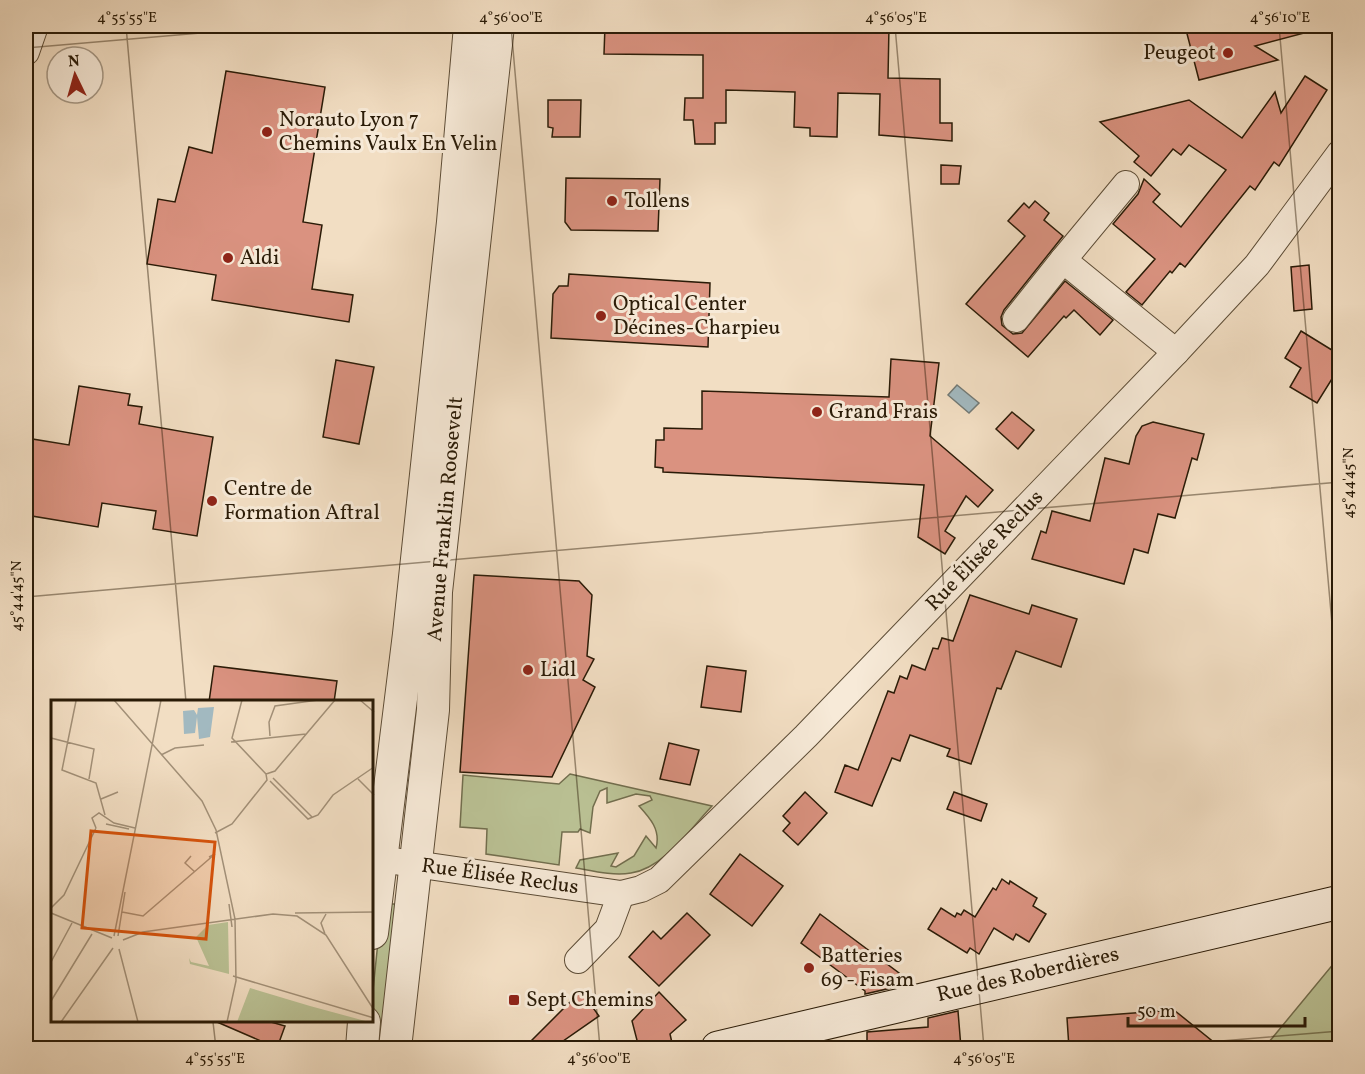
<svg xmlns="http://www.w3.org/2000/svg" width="1365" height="1074" viewBox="0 0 1365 1074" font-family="Vollkorn,serif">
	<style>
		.green { fill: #bac194; stroke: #726e4e; stroke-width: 1.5 }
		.water { fill: #a2b9c0; stroke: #727a76; stroke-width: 1.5 }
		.building { fill: #da9280; stroke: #2a1b07; stroke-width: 1.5 }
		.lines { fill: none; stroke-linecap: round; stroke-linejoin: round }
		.minor-casing { stroke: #5c4c36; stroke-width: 28 }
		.tertiary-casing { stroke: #5c4c36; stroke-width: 34 }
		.secondary-casing { stroke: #2a1b07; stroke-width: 35 }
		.minor { stroke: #f7ead8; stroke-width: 26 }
		.tertiary { stroke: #f7ead8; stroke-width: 32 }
		.secondary { stroke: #f7ead8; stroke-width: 33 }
		.ticks { fill: none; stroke: #2a1b07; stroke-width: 1.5; stroke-opacity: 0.45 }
		.poi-dot { fill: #8f2418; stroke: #f7ead8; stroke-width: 2 }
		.labels { text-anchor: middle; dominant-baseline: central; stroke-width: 6; stroke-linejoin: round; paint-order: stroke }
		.poi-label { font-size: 21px; fill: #2a1b07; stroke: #f7ead8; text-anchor: start }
		.street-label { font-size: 21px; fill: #2a1b07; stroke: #f7ead8 }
		.inset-road { fill: none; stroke: #a29078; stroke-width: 1.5 }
		.view { fill: #d5530c; fill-opacity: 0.15; stroke: #d5530c; stroke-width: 3 }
		.inset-edge { fill: none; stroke: #2a1b07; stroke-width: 3 }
		.neatline { fill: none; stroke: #2a1b07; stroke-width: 2 }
		.ticks-label { font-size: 15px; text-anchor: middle; fill: #2a1b07 }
	</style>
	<rect width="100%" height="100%" fill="#f2dec3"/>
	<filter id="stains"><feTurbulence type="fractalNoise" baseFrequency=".00333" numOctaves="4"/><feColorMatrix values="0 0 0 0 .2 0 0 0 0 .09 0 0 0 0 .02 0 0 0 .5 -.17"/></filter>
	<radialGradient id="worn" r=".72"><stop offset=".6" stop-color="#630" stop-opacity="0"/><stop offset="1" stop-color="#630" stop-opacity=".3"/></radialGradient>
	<g class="green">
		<path d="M570 774 712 806C690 829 664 868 631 873 613 876 593 871 576 868L580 860 618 853 611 866 616 867 634 856 646 836 656 848C661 830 650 818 639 806L652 800 650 796 636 794 607 803V788L600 791 593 807 590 833 580 829 578 832H562L559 865 486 854 487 829 460 827 463 775 559 784Z"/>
		<polygon points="382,903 404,905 387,1048 367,1048"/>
		<polygon points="1339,957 1339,1048 1264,1048"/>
	</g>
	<polygon class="water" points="957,385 979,403 969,413 948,395"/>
	<g class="building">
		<polygon points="605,26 889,26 888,78 940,79 940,123 952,123 952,141 879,135 880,94 838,93 837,137 810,136 810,128 794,127 795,92 726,90 726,123 715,123 715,144 695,144 693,120 684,120 685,98 703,98 703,55 604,54"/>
		<polygon points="1185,26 1307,26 1308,32 1255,46 1278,60 1199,80"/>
		<polygon points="226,71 325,87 303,222 322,225 312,289 353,295 349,322 212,300 216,275 147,264 158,199 175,202 189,147 212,153"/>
		<polygon points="1305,76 1327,90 1279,166 1274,162 1255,190 1250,186 1185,267 1180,263 1172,273 1170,271 1142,305 1126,292 1155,259 1113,224 1138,194 1144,179 1160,194 1153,202 1181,227 1226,170 1189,145 1181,155 1173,149 1151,176 1134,162 1139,156 1100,122 1189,100 1242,138 1275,92 1281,113"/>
		<polygon points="548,100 581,100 580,137 552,137 553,128 548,127"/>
		<polygon points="941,165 961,166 959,184 941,184"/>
		<polygon points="566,178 660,179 658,231 571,230 565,222"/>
		<polygon points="1035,201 1049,213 1044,220 1063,236 1004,310 1001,317 1002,325 1013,334 1022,333 1065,281 1113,320 1100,335 1074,310 1066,318 1064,316 1028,357 966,304 1025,236 1008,221 1024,203 1029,208"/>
		<polygon points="1309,265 1312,309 1294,311 1291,267"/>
		<polygon points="569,274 710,283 708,347 551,338 553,294 559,286 568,286"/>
		<polygon points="1301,331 1340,355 1340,366 1317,403 1290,387 1301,368 1285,358"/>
		<polygon points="891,359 939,363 930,436 993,490 978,507 966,496 945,531 955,538 945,554 918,537 924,485 663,472 663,468 655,467 656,440 664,440 664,428 702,429 702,391 889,397"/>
		<polygon points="336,360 374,367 359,444 323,437"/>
		<polygon points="79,386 130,394 128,405 142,407 139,424 213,437 197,536 153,529 156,511 102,503 98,527 26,515 26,438 69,445"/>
		<polygon points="1012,412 1034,430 1018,449 996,429"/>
		<polygon points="1153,422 1204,434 1197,460 1192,458 1175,518 1158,514 1148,553 1134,549 1124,584 1032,559 1041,531 1046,533 1052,511 1090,521 1105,458 1129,464 1136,436 1142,426"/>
		<polygon points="474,575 579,581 592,595 587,656 594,659 583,680 595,687 552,777 460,772"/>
		<polygon points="970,595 1029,614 1032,605 1077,619 1061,667 1016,651 1001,689 997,688 971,764 947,756 950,749 910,735 900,761 892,758 872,806 835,792 845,765 858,770 888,691 894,693 900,676 907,679 912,665 925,670 933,648 938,649 942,638 953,641"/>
		<polygon points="214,666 337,681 334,702 209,702"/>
		<polygon points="707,666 746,671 741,712 701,707"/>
		<polygon points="669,743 699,750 690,785 660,779"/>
		<polygon points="805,792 827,813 798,845 783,831 790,823 783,816"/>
		<polygon points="954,792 987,804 981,821 947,809"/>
		<polygon points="740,854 783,886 752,926 710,894"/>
		<polygon points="1002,879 1009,884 1010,881 1037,898 1033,906 1046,914 1029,942 1016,934 1013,940 994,928 979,954 970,948 967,953 928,929 941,908 955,917 957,913 961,915 964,910 975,917 993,888 996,890"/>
		<polygon points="687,913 710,935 659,986 629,957 653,931 661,939"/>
		<polygon points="820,914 899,973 891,988 865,994 865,991 801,943"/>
		<polygon points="581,991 599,1016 553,1048 524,1048"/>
		<polygon points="659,992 686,1020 670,1034 672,1043 639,1048 632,1021"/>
		<polygon points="1174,1010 1221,1048 1069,1048 1067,1018"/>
		<polygon points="958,1011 961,1048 867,1048 867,1032 928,1027 928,1018"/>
		<polygon points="217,1022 271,1022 285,1026 277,1048"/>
	</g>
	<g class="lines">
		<g class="minor-casing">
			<g id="minor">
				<polyline points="26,52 35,26"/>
				<polyline points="1126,184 1063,260 1176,352"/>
				<polyline points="1016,319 1063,260"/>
				<polyline points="380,859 621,894 641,889 659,880 806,736 1176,352 1257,265 1340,153"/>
				<polyline points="578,960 608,929 621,894"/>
			</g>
		</g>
		<g class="tertiary-casing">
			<g id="tertiary">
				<polyline points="372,933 409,634 453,222 470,26"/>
				<polyline points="362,1048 364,1022"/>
				<polyline points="395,1048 433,710 436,592 498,26"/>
			</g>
		</g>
		<g class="secondary-casing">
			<polyline id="secondary" points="718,1048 1340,902"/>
		</g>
		<use href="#minor" class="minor"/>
		<use href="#tertiary" class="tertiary"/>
		<use href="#secondary" class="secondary"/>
	</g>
	<path class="ticks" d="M126 26 186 702M511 26 600 1048M895 26 984 1048M1279 26 1340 714M26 48 282 26M26 597 1340 482M213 1022 216 1048M1137 1048 1340 1031"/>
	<g class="poi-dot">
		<circle cx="1228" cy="53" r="6"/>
		<circle cx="267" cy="132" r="6"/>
		<circle cx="612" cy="201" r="6"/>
		<circle cx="228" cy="258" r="6"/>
		<circle cx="601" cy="316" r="6"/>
		<circle cx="817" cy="412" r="6"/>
		<circle cx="212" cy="501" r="6"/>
		<circle cx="528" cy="670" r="6"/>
		<circle cx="809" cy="968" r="6"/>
		<rect x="508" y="994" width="12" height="12" rx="3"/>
	</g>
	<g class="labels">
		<g class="poi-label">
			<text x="1216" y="53" text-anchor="end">Peugeot</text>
			<text x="279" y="120">Norauto Lyon 7<tspan x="279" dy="24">Chemins Vaulx En Velin</tspan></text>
			<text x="624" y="201">Tollens</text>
			<text x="240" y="258">Aldi</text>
			<text x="613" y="304">Optical Center<tspan x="613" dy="24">Décines-Charpieu</tspan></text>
			<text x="829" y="412">Grand Frais</text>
			<text x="224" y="489">Centre de<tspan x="224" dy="24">Formation Aftral</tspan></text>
			<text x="540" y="670">Lidl</text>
			<text x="821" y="956">Batteries<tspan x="821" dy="24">69 - Fisam</tspan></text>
			<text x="526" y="1000">Sept Chemins</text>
		</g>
		<g class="street-label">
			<text transform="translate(446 519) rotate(-85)">Avenue Franklin Roosevelt</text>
			<text transform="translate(985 551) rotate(-46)">Rue Élisée Reclus</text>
			<text transform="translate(500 877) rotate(8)">Rue Élisée Reclus</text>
			<text transform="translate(1028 975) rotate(-13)">Rue des Roberdières</text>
		</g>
	</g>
	<g transform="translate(51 700)">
		<rect width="322" height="322" fill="#f2dec3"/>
		<path d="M177 222 178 274 139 264 138 258 140 262 158 266 145 237 157 225ZM199 288 259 306 318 322H186Z" fill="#bac194"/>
		<path d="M163 7 159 37 148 39 146 17 144 33 133 34 132 11 143 10 146 15 147 8Z" fill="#a2b9c0"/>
		<path class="inset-road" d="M63 0 151 101 165 130 184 219 185 281 176 322M191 0 181 38 215 74M309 0 323 12M25 1 11 70 45 83 54 115M219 36 218 22 224 6 267 0M0 38 43 49 38 79M180 42 255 34M110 55 124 48 153 45M222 78 261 117M307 79 323 95M219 81 257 119 267 115 282 95 323 67M50 99 67 92M55 124 78 129M45 128 41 118 48 113 63 123 84 128M164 133 181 124 216 80 215 74 224 71 284 0M140 156 134 163 144 172M178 204 181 227M0 208 13 195 45 128M71 212 92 216 164 154 158 157M0 213 61 238M244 213 323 212M274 234 270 223 275 214M63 236 110 0M67 236 74 192M72 240 92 232 222 214 246 216 275 235 323 310M68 249 87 322M0 262 21 223M182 276 323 318M0 301 41 234M10 322 62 248"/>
		<path class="view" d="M40 131 164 142 155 239 31 228Z"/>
		<rect width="322" height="322" class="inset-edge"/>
	</g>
	<rect width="1365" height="1074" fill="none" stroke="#f2dec3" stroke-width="66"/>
	<g transform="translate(75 75) rotate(355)"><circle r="28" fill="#f7ead8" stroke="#a59784" stroke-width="1.5"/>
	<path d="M0-4.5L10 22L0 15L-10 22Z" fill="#8f2418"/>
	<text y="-9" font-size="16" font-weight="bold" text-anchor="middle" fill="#2a1b07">N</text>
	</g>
	<path d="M1128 1017v9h177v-9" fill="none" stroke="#2a1b07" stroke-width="3"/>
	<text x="1137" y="1017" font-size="18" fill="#2a1b07" stroke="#f7ead8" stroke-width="4.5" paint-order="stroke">50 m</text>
	<rect x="33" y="33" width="1299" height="1008" class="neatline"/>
	<g class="ticks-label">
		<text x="127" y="22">4°55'55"E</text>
		<text x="511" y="22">4°56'00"E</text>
		<text x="896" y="22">4°56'05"E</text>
		<text x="1280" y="22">4°56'10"E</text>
		<text transform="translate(1348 483) rotate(-90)" y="5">45°44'45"N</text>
		<text transform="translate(16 596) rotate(-90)" y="5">45°44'45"N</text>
		<text x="215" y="1063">4°55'55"E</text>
		<text x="599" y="1063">4°56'00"E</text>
		<text x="984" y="1063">4°56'05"E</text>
	</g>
	<rect width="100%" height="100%" filter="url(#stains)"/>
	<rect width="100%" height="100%" fill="url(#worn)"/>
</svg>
